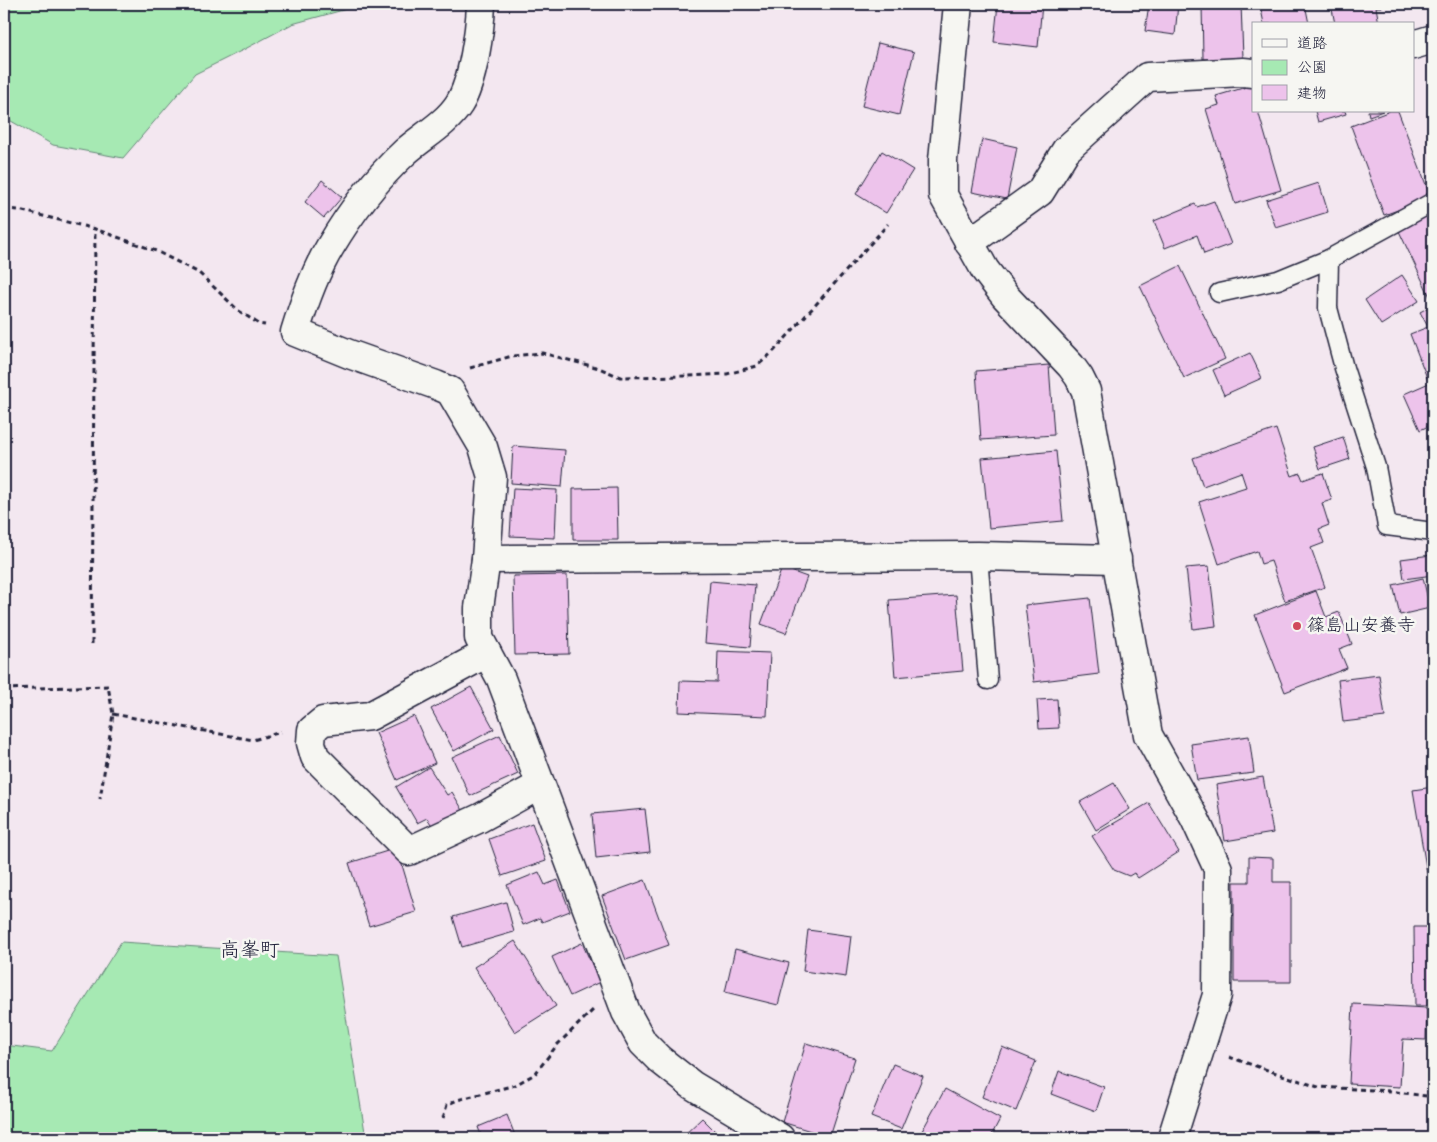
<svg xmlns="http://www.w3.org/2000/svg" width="1437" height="1142" viewBox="0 0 1437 1142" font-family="Mynerve,'Klee One',sans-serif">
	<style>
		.green { fill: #a6e9b3; stroke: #648677 }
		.building { fill: #edc3eb; stroke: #22223b }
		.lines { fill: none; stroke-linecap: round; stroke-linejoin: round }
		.service-casing { stroke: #22223b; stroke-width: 21 }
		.minor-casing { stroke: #22223b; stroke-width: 31 }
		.path { stroke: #22223b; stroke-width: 3; stroke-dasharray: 5 4; stroke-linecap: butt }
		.service { stroke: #f6f6f2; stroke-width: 18 }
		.minor { stroke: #f6f6f2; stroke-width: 28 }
		.poi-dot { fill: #d1495b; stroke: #f6f6f2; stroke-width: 2 }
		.labels { text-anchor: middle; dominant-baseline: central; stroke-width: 5; stroke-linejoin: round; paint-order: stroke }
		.poi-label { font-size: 18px; fill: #22223b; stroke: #f6f6f2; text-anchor: start }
		.quarter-label { font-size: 20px; fill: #22223b; stroke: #f6f6f2 }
	</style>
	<rect width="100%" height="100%" fill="#f3e7f0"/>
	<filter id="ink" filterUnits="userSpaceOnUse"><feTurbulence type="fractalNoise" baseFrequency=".02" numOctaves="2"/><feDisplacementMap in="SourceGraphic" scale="10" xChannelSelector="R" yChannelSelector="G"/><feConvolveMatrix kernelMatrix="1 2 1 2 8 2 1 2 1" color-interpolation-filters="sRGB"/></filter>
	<g filter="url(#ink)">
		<g class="green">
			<polygon points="4,4 354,4 354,7 292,24 245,49 195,74 123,158 53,145 4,117"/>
			<polygon points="121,942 336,956 366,1138 4,1138 4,1045 52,1051"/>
		</g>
		<g class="building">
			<polygon points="998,4 1042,4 1038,47 994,42"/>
			<polygon points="1149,4 1178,4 1175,35 1145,31"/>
			<polygon points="1202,4 1241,4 1243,58 1203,59"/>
			<polygon points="1260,4 1305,4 1309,24 1264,24"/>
			<polygon points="1331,4 1382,4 1382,7 1376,7 1379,24 1335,24"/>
			<polygon points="878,43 914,52 899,115 862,106"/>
			<polygon points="1253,85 1253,111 1258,111 1281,190 1235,204 1206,109 1219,105 1216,96"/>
			<polygon points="1315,111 1345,111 1346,114 1318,122"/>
			<polygon points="1368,111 1383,111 1369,116"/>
			<polygon points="1390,111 1398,111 1431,198 1384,215 1351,126"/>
			<polygon points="982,139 1017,147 1007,199 972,192"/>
			<polygon points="882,151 913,170 886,213 856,194"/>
			<polygon points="322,180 342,197 324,218 305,202"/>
			<polygon points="1319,183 1328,212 1276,228 1266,200"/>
			<polygon points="1214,201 1231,244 1204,254 1197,235 1165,248 1154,221 1195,204 1197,207"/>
			<polygon points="1433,212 1433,300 1432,301 1398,229"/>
			<polygon points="1180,266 1225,359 1184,378 1140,286"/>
			<polygon points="1402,275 1419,301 1381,325 1365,300"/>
			<polygon points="1433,305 1433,424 1420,430 1404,394 1429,383 1410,334 1428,327 1420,312"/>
			<polygon points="1250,353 1262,378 1224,395 1213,370"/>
			<polygon points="1049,365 1054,435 981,440 976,371"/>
			<polygon points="1276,429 1292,476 1300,473 1303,480 1323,473 1332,500 1322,503 1329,525 1319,529 1324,543 1311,548 1325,587 1285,601 1271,561 1261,564 1257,551 1219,564 1199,502 1246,487 1241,472 1203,486 1193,458"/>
			<polygon points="1343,437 1350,459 1320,469 1313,447"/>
			<polygon points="513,446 565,450 562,487 511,483"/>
			<polygon points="1056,451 1063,521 989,528 982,458"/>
			<polygon points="513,488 557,490 555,538 510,536"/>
			<polygon points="617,488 618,540 573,540 573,489"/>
			<polygon points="1431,555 1433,575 1404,579 1401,559"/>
			<polygon points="1209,566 1216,626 1193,629 1186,568"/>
			<polygon points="782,568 807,577 786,633 761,624"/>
			<polygon points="567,575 569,654 515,655 513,576"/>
			<polygon points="1423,578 1430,608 1400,615 1393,585"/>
			<polygon points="710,581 755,585 750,647 705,643"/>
			<polygon points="1316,591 1326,617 1339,612 1352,644 1339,649 1347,668 1285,692 1255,615"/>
			<polygon points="956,595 963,671 895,677 889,600"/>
			<polygon points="1090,598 1099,674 1034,682 1025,605"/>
			<polygon points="718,651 770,653 767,716 679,712 680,681 717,682"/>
			<polygon points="1379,675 1385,717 1343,722 1338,680"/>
			<polygon points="471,687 494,729 454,751 431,709"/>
			<polygon points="1057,699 1059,728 1039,729 1037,700"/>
			<polygon points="414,716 435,763 397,780 376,733"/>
			<polygon points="500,735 518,774 470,796 452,757"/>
			<polygon points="1249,736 1254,773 1197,780 1191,744"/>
			<polygon points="429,767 447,795 452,792 464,812 435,830 427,818 417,823 396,787"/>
			<polygon points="1263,777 1273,833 1225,841 1216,785"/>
			<polygon points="1114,783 1130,809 1096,830 1080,802"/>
			<polygon points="1433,787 1433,872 1427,873 1413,790"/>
			<polygon points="1149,803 1179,852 1138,878 1134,873 1129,876 1114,870 1092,836"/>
			<polygon points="645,809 650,852 596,858 592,814"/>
			<polygon points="532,823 546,861 502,876 489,839"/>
			<polygon points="397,848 416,912 369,926 349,863"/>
			<polygon points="1249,857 1273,858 1273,882 1291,882 1291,982 1234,982 1234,882 1249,882"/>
			<polygon points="539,872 545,885 558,880 570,911 542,922 540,918 523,925 507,885"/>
			<polygon points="645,880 669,945 626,960 602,896"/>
			<polygon points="506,902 514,932 462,947 453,917"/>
			<polygon points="1414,927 1433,927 1433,1006 1415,1006"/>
			<polygon points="808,930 851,936 846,977 803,971"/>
			<polygon points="515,941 556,1006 515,1032 474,967"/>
			<polygon points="582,943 600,982 570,996 552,957"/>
			<polygon points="735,949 789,963 778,1005 725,992"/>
			<polygon points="1353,1004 1427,1008 1426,1040 1403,1039 1400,1087 1349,1084"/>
			<polygon points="806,1043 855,1058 830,1137 782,1122"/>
			<polygon points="1002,1047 1036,1061 1016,1111 982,1097"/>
			<polygon points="893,1064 923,1076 901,1129 871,1117"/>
			<polygon points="1059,1071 1104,1087 1096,1111 1051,1094"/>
			<polygon points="945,1089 1000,1119 990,1138 935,1138 922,1131"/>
			<polygon points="507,1115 516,1138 482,1138 478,1127"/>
			<polygon points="702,1118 722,1138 681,1138"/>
		</g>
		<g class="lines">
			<g class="service-casing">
				<g id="service">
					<polyline points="1329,259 1328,308 1344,368 1376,467 1387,526 1433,532"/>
					<polyline points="1219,293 1278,280 1329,259 1433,202"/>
					<polyline points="978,556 988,680"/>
				</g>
			</g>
			<g class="minor-casing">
				<g id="minor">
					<path d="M481 4C480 30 473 82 459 104 446 124 423 136 405 152 376 179 350 213 330 247 316 270 303 306 295 332L349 354 436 385 450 391 483 447 492 477 486 559 479 608V638L501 679 626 1012 643 1043 659 1059 692 1085 780 1138"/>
					<polyline points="958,4 943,160 943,195 985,270 1005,296 1071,366 1079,377 1086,391 1148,735 1195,819 1218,869 1217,995 1172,1138"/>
					<polyline points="1413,45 1433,39"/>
					<polyline points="969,243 1040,192 1066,150 1147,77 1243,72 1253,73"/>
					<polyline points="486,559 978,556 1117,559"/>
					<polyline points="487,653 370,716 323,721 312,730 311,743 315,757 409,851 480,818 540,785"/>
				</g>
			</g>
			<g class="path">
				<polyline points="4,209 19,210 95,229 156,251 199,273 239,311 259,324 265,325"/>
				<polyline points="470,368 512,356 542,353 599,368 620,377 689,376 727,374 757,366 774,351 888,224"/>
				<polyline points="92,644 95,229"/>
				<polyline points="4,689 108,686 113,714 100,799"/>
				<polyline points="113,714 253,740 281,732"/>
				<polyline points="1229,1057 1318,1087 1390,1091 1433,1097"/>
				<polyline points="443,1118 447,1105 457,1100 515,1085 535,1074 557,1045 593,1010"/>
			</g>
			<use href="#service" class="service"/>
			<use href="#minor" class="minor"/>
		</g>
	</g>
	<circle class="poi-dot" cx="1297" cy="626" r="5"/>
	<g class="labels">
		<g class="poi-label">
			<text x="1307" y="626">篠島山安養寺</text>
		</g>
		<g class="quarter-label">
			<text x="250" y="950">高峯町</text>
		</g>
	</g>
	<rect width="1437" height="1142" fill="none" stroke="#f6f6f2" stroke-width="20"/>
	<rect x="10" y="10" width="1417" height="1122" fill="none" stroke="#22223b" stroke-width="2" filter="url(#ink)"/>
	<rect x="1252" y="22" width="162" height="90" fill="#f6f6f2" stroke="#a1a1a9"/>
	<rect x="1262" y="39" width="25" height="8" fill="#f6f6f2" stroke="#a1a1a9"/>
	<text x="1297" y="48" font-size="15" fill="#22223b">道路</text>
	<rect x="1262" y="60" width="25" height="15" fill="#a6e9b3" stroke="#a1a1a9"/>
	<text x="1297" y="72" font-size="15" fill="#22223b">公園</text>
	<rect x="1262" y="85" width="25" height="15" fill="#edc3eb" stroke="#a1a1a9"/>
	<text x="1297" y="98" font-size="15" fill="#22223b">建物</text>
</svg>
